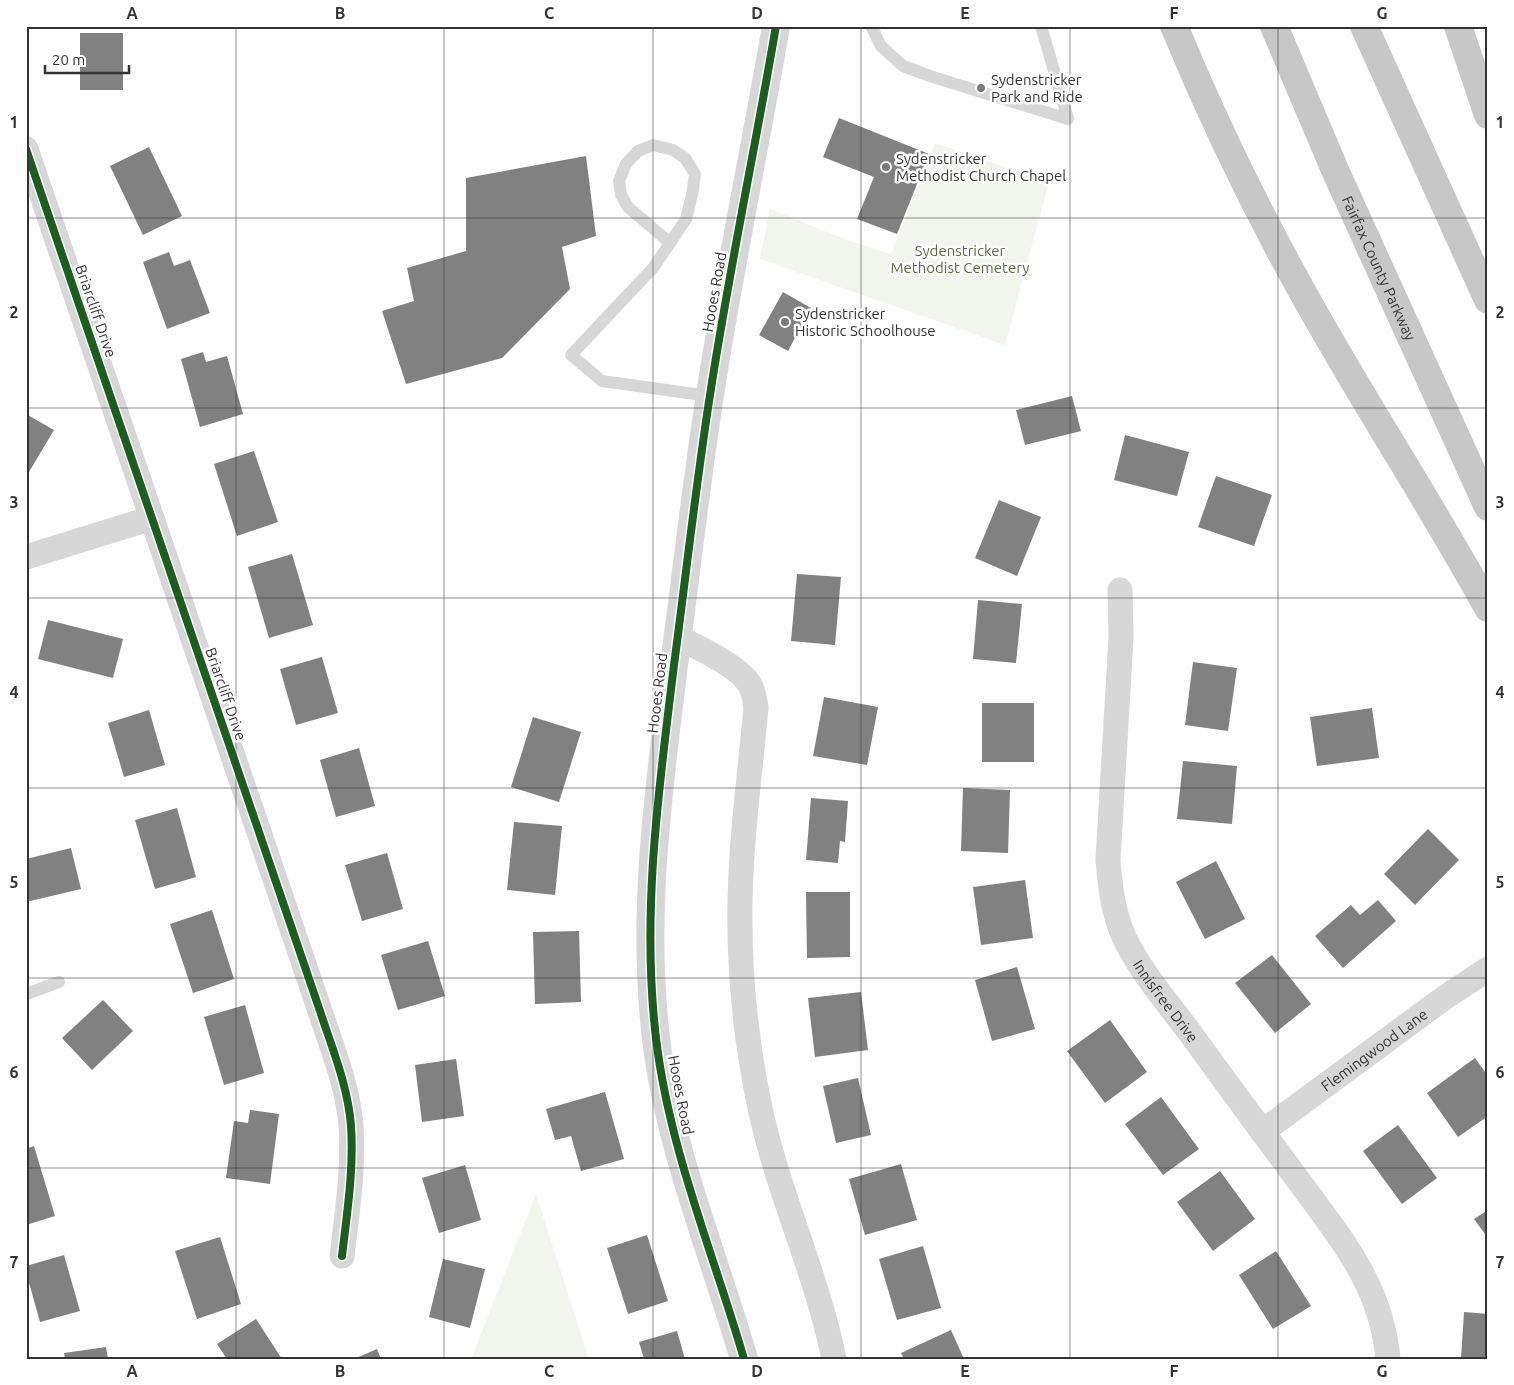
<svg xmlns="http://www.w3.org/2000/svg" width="1514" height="1385" viewBox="0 0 1514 1385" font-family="Ubuntu,sans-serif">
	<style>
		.green { fill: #f1f5ed }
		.building { fill: #818181 }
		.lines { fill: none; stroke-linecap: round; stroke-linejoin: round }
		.service { stroke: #d7d7d7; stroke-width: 12 }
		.minor { stroke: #d7d7d7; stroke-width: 25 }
		.tertiary { stroke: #d7d7d7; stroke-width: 28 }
		.trunk { stroke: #c7c7c7; stroke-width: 28 }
		.cycleway-casing { stroke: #fff; stroke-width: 11 }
		.cycleway { stroke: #1b5e20; stroke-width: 8 }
		.grid { fill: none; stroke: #333; stroke-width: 1; stroke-opacity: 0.55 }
		.poi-dot { fill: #7a7a7a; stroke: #fff; stroke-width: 2 }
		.labels { text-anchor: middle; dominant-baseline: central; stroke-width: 5; stroke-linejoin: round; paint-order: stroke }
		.poi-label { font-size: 15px; fill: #333; stroke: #fff; text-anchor: start }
		.park-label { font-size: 15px; fill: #56703f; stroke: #fff }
		.street-label { font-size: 15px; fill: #333; stroke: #fff }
		.neatline { fill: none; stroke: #333; stroke-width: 2 }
		.grid-label { font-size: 16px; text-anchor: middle; font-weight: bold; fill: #333 }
	</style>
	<rect width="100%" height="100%" fill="#fff"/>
	<g class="green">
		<polygon points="935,143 1049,182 1005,345 760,259 770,209 847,240 891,254"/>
		<polygon points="536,1194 589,1359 471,1359"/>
	</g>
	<g class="building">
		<rect x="80" y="33" width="43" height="57"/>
		<polygon points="839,118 929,154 897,234 857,219 874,177 823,157"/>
		<polygon points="149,147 182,216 143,235 110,166"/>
		<polygon points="586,156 596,236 562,247 570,289 502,358 406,384 382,311 414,301 407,268 466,251 466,178"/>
		<polygon points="169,252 174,266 190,260 210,313 167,329 143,262"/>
		<polygon points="783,292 811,308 788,351 759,335"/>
		<polygon points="203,352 206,362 227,356 243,414 200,427 181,359"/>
		<polygon points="1072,396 1081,431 1025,445 1016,410"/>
		<polygon points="26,414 54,430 26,477"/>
		<polygon points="1125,435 1189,452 1177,496 1114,480"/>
		<polygon points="254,451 278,522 237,536 214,464"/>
		<polygon points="1216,476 1272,495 1254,546 1198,527"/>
		<polygon points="999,500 1041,517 1017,576 975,558"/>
		<polygon points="292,554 313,625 269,638 248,567"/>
		<polygon points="797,574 841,577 835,645 791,641"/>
		<polygon points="978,600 1022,604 1016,663 973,659"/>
		<polygon points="48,620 123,639 113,678 38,659"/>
		<polygon points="322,657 338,713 296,725 280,669"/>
		<polygon points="1193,662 1237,668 1228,731 1185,725"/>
		<polygon points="824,697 878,707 867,765 813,756"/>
		<rect x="982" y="703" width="52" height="59"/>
		<polygon points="1372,708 1379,758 1317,766 1310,717"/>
		<polygon points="149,710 165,765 124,777 108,723"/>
		<polygon points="533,717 581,732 559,802 511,787"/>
		<polygon points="359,748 375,806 336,817 320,760"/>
		<polygon points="1183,761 1237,766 1232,824 1177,819"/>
		<polygon points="963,788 1010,790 1008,853 961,851"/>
		<polygon points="811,798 848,801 845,842 840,841 838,863 806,860"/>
		<polygon points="177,808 196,877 155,889 135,820"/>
		<polygon points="514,822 562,826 555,895 507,890"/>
		<polygon points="1428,829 1459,860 1415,905 1384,874"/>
		<polygon points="71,848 81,889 26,902 26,859"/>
		<polygon points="387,853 403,909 362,921 345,865"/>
		<polygon points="1216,861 1245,919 1205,939 1176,882"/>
		<polygon points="1025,880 1033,938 981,945 973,887"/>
		<polygon points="806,892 850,892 850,957 807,958"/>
		<polygon points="1378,900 1396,921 1343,968 1315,936 1351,905 1360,915"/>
		<polygon points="212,910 234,979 193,993 170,924"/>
		<polygon points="579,931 581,1002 535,1004 533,932"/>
		<polygon points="428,941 445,996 398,1010 381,955"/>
		<polygon points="1272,955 1311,1004 1275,1033 1235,983"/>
		<polygon points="1017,967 1035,1029 992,1041 975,980"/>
		<polygon points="861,992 868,1050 815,1057 808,998"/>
		<polygon points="103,1000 133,1031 92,1070 62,1038"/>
		<polygon points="245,1005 264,1073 224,1085 204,1017"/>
		<polygon points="1110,1020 1147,1072 1105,1103 1067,1051"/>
		<polygon points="1475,1058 1488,1076 1488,1116 1458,1137 1427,1093"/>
		<polygon points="456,1059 464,1116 422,1122 415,1065"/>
		<polygon points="858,1078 871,1135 836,1143 823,1086"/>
		<polygon points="605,1092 624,1159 581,1171 571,1136 555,1140 546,1109"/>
		<polygon points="1161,1097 1199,1149 1163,1175 1125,1124"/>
		<polygon points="250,1110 279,1114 270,1184 226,1178 234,1121 248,1123"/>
		<polygon points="1398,1125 1437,1178 1402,1204 1363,1151"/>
		<polygon points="34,1146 55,1216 26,1225 26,1149"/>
		<polygon points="901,1164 917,1220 865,1235 849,1179"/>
		<polygon points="465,1165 481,1220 439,1233 422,1178"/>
		<polygon points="1220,1171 1255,1219 1213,1251 1177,1202"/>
		<polygon points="1488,1210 1488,1238 1474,1219"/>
		<polygon points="647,1235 668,1301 628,1314 607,1248"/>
		<polygon points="220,1237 241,1304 197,1319 175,1251"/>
		<polygon points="923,1246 941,1308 897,1320 879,1259"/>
		<polygon points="1276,1251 1311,1306 1273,1329 1239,1275"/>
		<polygon points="64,1255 80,1311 40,1322 26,1272 26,1266"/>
		<polygon points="443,1259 485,1269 470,1328 429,1317"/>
		<polygon points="1464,1312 1488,1314 1488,1359 1461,1359"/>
		<polygon points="256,1319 282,1359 227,1359 217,1344"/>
		<polygon points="951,1330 964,1359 904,1359 901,1353"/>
		<polygon points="677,1331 685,1359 644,1359 639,1342"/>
		<polygon points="106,1347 108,1359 65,1359 64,1353"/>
		<polygon points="377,1349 381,1359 354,1359"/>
	</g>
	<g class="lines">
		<g class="service">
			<polyline points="871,26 881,46 903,66 930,76 1068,119 1041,26"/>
			<polyline points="670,243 628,207 621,195 619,181 626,164 638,151 653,145 673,150 685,158 695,174 692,195 686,219 670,243 653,268 571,355 602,381 709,396"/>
			<polyline points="26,994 59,982"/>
		</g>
		<g class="minor">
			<path d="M26 149 320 1011C332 1048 348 1086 351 1126 354 1169 347 1213 342 1256"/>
			<polyline points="26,557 152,518"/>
			<path id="s1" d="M1120 590 1121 638 1108 860C1110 886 1113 912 1124 937 1140 971 1166 1001 1188 1030 1227 1084 1267 1138 1307 1192 1346 1245 1382 1290 1388 1359"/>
			<path d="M678 637C698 648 738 665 750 685 754 692 755 700 756 708 750 773 741 838 740 903 739 969 745 1034 758 1098 775 1187 816 1270 834 1359"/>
			<path id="s2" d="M1262 1132 1444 998 1488 969"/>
		</g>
		<path class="tertiary" d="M744 1359C713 1252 669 1149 656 1038 641 913 659 788 674 665 686 575 696 484 710 395 729 271 755 149 776 26"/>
		<g class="trunk">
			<path d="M1174 26C1210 113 1251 199 1297 282 1357 392 1427 497 1488 608"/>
			<path id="s3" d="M1274 26 1335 170 1488 507"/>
			<polyline points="1364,26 1488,300"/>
			<polyline points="1458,26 1488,115"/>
		</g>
		<g class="cycleway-casing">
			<g id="cycleway">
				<path d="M26 149 320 1011C332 1048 348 1086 351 1126 354 1169 347 1213 342 1256"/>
				<path d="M744 1359C713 1252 669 1149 656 1038 641 913 659 788 674 665 686 575 696 484 710 395 729 271 755 149 776 26"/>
			</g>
		</g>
		<use href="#cycleway" class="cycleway"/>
	</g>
	<path class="grid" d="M236 26V1359M444 26V1359M653 26V1359M861 26V1359M1070 26V1359M1278 26V1359M26 218H1488M26 408H1488M26 598H1488M26 788H1488M26 978H1488M26 1168H1488"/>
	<g class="poi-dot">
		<circle cx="981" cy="88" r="5"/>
		<circle cx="886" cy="167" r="5"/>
		<circle cx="785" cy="322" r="5"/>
	</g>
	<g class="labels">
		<g class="poi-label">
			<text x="991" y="79">Sydenstricker<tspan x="991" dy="17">Park and Ride</tspan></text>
			<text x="896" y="158">Sydenstricker<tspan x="896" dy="17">Methodist Church Chapel</tspan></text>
			<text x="795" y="313">Sydenstricker<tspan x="795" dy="17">Historic Schoolhouse</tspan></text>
		</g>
		<g class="park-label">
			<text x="960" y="250">Sydenstricker<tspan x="960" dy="17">Methodist Cemetery</tspan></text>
		</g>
		<g class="street-label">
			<text stroke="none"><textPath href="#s3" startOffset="264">Fairfax County Parkway</textPath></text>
			<text transform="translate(714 292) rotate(-80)">Hooes Road</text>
			<text transform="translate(96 311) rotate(71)">Briarcliff Drive</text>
			<text transform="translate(657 693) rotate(-83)">Hooes Road</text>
			<text transform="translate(226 694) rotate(71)">Briarcliff Drive</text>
			<text stroke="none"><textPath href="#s1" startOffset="426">Innisfree Drive</textPath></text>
			<text stroke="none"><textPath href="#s2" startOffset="139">Flemingwood Lane</textPath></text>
			<text transform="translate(681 1095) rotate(79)">Hooes Road</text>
		</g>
	</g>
	<rect width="1514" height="1385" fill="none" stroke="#ffffff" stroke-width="55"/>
	<path d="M45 65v8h84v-8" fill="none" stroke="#333333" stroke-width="2.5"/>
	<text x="52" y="65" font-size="15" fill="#333333" stroke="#ffffff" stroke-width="4" paint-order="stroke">20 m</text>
	<rect x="28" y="28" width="1458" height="1330" class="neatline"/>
	<g class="grid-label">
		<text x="132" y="19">A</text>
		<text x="340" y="19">B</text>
		<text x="549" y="19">C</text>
		<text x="757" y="19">D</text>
		<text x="965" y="19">E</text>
		<text x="1174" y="19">F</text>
		<text x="1382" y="19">G</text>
		<text x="14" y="128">1</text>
		<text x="1500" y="128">1</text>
		<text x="14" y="318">2</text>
		<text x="1500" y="318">2</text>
		<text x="14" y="508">3</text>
		<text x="1500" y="508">3</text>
		<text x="14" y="698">4</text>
		<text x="1500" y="698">4</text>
		<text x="14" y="888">5</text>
		<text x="1500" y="888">5</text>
		<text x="14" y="1078">6</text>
		<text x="1500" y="1078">6</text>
		<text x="14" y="1268">7</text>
		<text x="1500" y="1268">7</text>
		<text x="132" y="1377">A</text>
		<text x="340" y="1377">B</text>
		<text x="549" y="1377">C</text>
		<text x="757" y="1377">D</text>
		<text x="965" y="1377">E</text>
		<text x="1174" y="1377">F</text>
		<text x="1382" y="1377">G</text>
	</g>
</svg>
